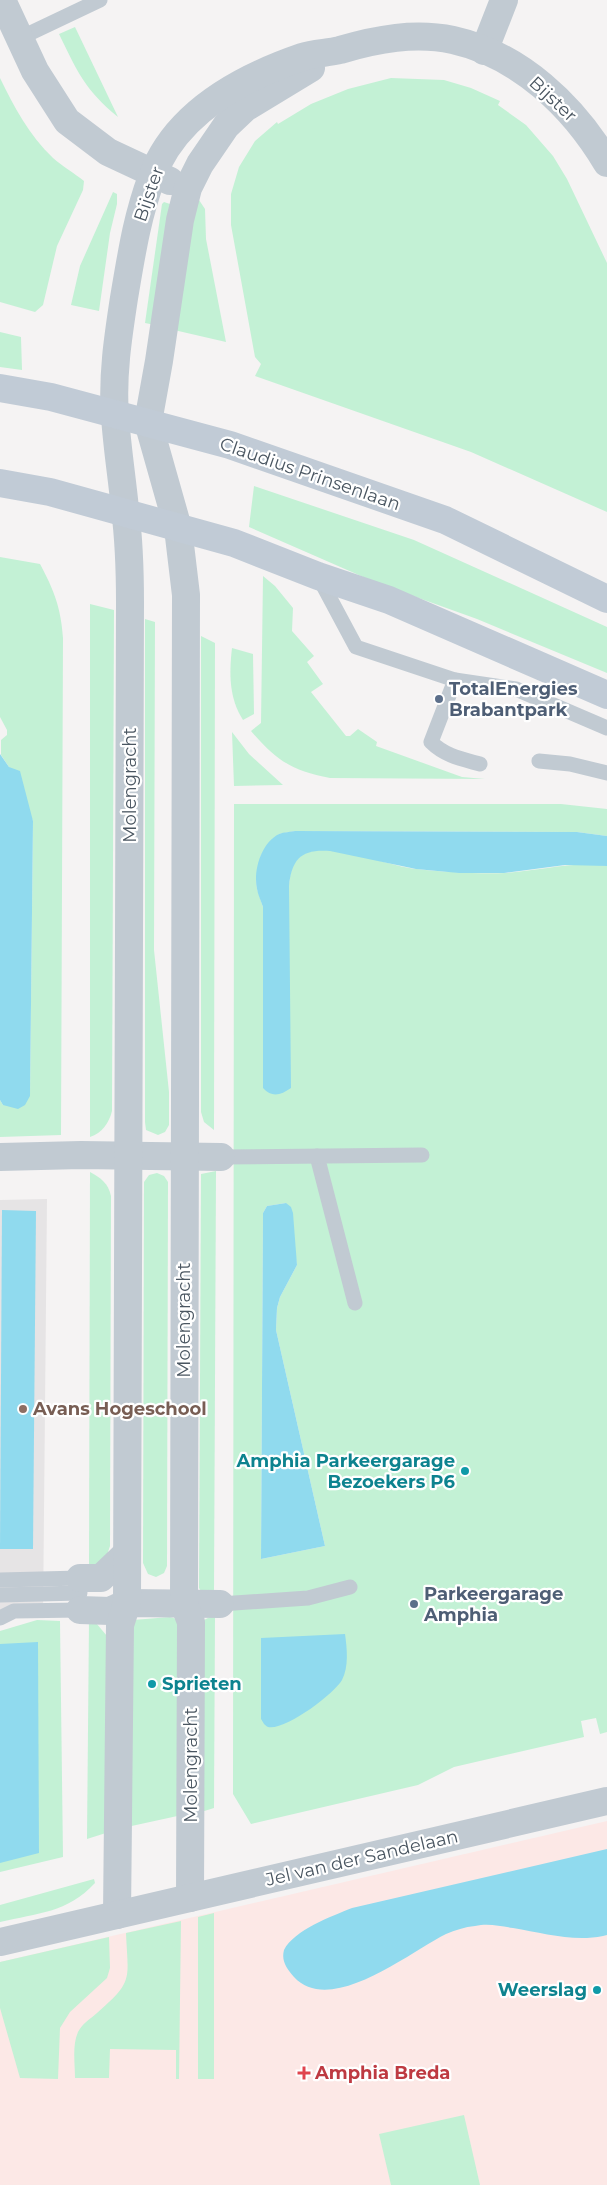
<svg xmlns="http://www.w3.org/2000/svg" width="607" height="2185" viewBox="0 0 607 2185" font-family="Montserrat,sans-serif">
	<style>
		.education { fill: #e6e4e5 }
		.medical { fill: #fce8e6 }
		.green { fill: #c3f1d5; fill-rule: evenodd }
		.water { fill: #90daee }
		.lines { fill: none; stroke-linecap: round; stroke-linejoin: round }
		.service { stroke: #c1cad2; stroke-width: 15 }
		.minor { stroke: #c1cad2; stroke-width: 28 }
		.secondary { stroke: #c1cbd6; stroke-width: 28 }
		.service-dot { fill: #5c6f8a; stroke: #fff; stroke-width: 2 }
		.education-dot { fill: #8d6e63; stroke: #fff; stroke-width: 2 }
		.culture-dot { fill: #0f9aa8; stroke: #fff; stroke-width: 2 }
		.health-dot { fill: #e0444e; stroke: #fff; stroke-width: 2 }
		.labels { text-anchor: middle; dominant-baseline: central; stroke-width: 4.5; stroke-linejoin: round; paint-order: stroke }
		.street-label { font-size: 18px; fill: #4a5661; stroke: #fff }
		.service-label { font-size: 18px; font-weight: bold; fill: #4e5e75; stroke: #fff; text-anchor: start }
		.education-label { font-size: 18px; font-weight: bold; fill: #785e54; stroke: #fff; text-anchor: start }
		.culture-label { font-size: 18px; font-weight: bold; fill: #0d838f; stroke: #fff; text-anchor: end }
		.health-label { font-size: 18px; font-weight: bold; fill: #be3a42; stroke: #fff; text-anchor: start }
	</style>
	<rect width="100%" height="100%" fill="#f5f3f3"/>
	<polygon class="education" points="47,1199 43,1617 0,1618 0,1200"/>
	<polygon class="medical" points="607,1821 607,2185 0,2185 0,1962"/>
	<g class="green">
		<path d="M75 27 118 117C85 90 77 71 59 34Z"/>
		<path d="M0 78C14 107 29 135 53 158 62 166 74 173 84 181L83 190 57 246 43 305 35 312 0 302Z"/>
		<polygon points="391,78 444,80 471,88 500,101 498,105 526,125 553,156 567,179 607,263 607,512 471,452 255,376 261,364 255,357 231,225 231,194 239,167 255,141 277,122 278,124 311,104 348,89"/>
		<polygon points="113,192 117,194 117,204 110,233 99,311 71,305 80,266"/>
		<polygon points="199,200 205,209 206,239 226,342 174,330 190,220"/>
		<polygon points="164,202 170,204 155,325 145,323 162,204"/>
		<polygon points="0,332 21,337 22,370 0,367"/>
		<polygon points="254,486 414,540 607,627 607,673 477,619 377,583 249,527"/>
		<path d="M0 557 40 564C54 590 61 608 63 638L61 1135 0 1137V1100L3 1105 30 1095 33 821 9 767 1 755V740L7 735V730L0 717Z"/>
		<path d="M263 576 275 586 293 608 292 631 314 656 307 662 323 684 311 692 346 736H350L358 729 377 742 376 746 462 777 485 779 330 778C292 771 276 760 251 731L261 723Z"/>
		<path d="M90 604 114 610 112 1111C109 1123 102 1133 90 1137Z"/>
		<polygon points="145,619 155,622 154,950 169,1092 169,1125 165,1132 158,1135 146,1130 145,1122"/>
		<polygon points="201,636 215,643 214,1130 204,1122 201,1112"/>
		<path d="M232 648 253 654 254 714 243 720C229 698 229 674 232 648Z"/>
		<polygon points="232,732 249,754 283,785 234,786"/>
		<path d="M234 804H561L607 809V836L577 832 295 831 279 834 261 855 256 879 257 889 263 907 289 886C290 872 293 857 308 852 336 843 387 866 417 869 442 872 480 874 505 873 540 871 572 861 607 866V1732L600 1734 596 1718 581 1721 584 1737 454 1767 418 1785 251 1824 233 1794ZM286 1203 297 1265 280 1297 277 1308 276 1330 325 1546 261 1559 263 1213 267 1206Z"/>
		<polygon points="216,1171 214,1593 201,1591 199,1588 201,1174"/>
		<path d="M90 1172C101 1178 108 1183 111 1196L110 1546 106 1558 89 1569Z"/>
		<polygon points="157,1173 164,1176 168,1182 167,1566 164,1573 156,1577 148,1574 143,1563 144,1182 149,1175"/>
		<polygon points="212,1616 215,1617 214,1808 201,1812 204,1620"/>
		<polygon points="170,1617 180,1620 182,1815 127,1827 133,1620"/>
		<polygon points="37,1620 60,1621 63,1857 0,1872 0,1631"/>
		<polygon points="89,1620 96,1623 107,1636 109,1832 87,1839"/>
		<path d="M94 1879 95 1883C67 1913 38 1913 0 1922V1905Z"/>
		<polygon points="214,1913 214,2079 198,2079 198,1917"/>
		<path d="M181 1921 179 2079H176V2050L110 2049 109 2078H75C75 2064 72 2045 78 2032 82 2024 90 2019 97 2013 134 1981 128 1980 126 1933Z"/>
		<polygon points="109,1937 110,1968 107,1978 70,2012 60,2028 58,2079 20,2078 0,2008 0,1962"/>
		<polygon points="464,2115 480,2185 391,2185 379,2134"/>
	</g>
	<g class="water">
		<polygon points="0,754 9,767 20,771 33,821 30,1096 25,1105 18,1109 3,1105 0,1100"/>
		<path d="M295 831 577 832 607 836V866L565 865 504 873H459L416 869 330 851C302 849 292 858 289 886L291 1088C281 1095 272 1098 263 1088V907C261 901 258 895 257 889 253 871 261 843 279 834 284 832 290 832 295 831Z"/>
		<polygon points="286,1203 291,1207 293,1213 297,1265 280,1297 277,1308 276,1330 325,1546 261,1559 263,1213 267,1206"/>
		<polygon points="2,1210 36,1211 33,1549 0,1549"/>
		<path d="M345 1634C347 1648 349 1667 342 1680 334 1694 285 1731 268 1727 264 1725 263 1722 261 1719V1638Z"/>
		<polygon points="38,1642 39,1853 0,1863 0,1644"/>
		<path d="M607 1849V1935L603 1936C573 1942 543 1933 513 1928 500 1926 488 1923 475 1926 465 1927 455 1930 446 1934 411 1951 331 2017 294 1977 287 1969 281 1961 284 1950 294 1930 332 1916 352 1908Z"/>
	</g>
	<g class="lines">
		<g class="service">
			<polyline points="20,38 100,0"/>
			<polyline points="318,576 356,647 455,680 516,689 607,728"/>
			<path d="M455 680 431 742C445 756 462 759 480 764"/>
			<polyline points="539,761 570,764 607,773"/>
			<polyline points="317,1156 355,1303"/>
			<polyline points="221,1157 422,1155"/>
			<polyline points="0,1580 80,1578"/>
			<polyline points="0,1595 80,1593"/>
			<polyline points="220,1604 308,1598 350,1587"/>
			<polyline points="0,1618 14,1611 80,1610"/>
		</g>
		<g class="minor">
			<polyline points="2,0 35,71 67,121 108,152 170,181"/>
			<polyline points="484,51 504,0"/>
			<polyline points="0,1157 81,1155 221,1157"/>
			<polyline points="80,1578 101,1578 126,1554"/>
			<polyline points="80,1610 110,1611 127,1603 220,1604"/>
			<polyline points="190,1898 191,1622 184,1604 186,595 178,528 148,422 159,361 180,220 188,188 200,164 226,126 245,108 311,68"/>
			<path d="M117 1915 120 1625 127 1603 130 603C130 572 129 540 125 509 122 478 117 447 115 416 112 376 118 337 124 298 131 257 137 216 152 177 175 114 241 78 302 57 314 53 328 53 340 50 377 39 415 32 453 40 520 55 573 106 607 163"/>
			<polyline points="0,1942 607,1801"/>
		</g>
		<g class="secondary">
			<polyline points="0,388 51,397 230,445 445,520 607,599"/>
			<polyline points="0,483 50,492 234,543 318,576 389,600 607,695"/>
		</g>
	</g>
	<g class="service-dot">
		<circle cx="439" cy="699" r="5"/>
		<circle cx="414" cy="1604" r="5"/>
	</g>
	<circle class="education-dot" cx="23" cy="1409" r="5"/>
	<g class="culture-dot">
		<circle cx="465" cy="1471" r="5"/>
		<circle cx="152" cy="1684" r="5"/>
		<circle cx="597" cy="1990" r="5"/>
	</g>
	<path class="health-dot" d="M301.5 2065.5h5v5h5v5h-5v5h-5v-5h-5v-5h5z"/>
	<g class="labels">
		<g class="street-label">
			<text transform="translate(553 99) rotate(43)">Bijster</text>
			<text transform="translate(149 194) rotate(-71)">Bijster</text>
			<text transform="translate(310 474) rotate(19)">Claudius Prinsenlaan</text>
			<text transform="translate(130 785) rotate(-90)">Molengracht</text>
			<text transform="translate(184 1320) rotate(-90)">Molengracht</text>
			<text transform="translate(191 1765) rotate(-90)">Molengracht</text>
			<text transform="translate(362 1858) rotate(-13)">Jel van der Sandelaan</text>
		</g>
		<g class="service-label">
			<text x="449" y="689">TotalEnergies<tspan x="449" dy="21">Brabantpark</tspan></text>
			<text x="424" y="1594">Parkeergarage<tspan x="424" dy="21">Amphia</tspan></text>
		</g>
		<g class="education-label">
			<text x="33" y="1409">Avans Hogeschool</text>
		</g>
		<g class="culture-label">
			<text x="455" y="1461">Amphia Parkeergarage<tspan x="455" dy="21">Bezoekers P6</tspan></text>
			<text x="162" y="1684" text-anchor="start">Sprieten</text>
			<text x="587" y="1990">Weerslag</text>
		</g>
		<g class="health-label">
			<text x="315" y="2073">Amphia Breda</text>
		</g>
	</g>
</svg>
